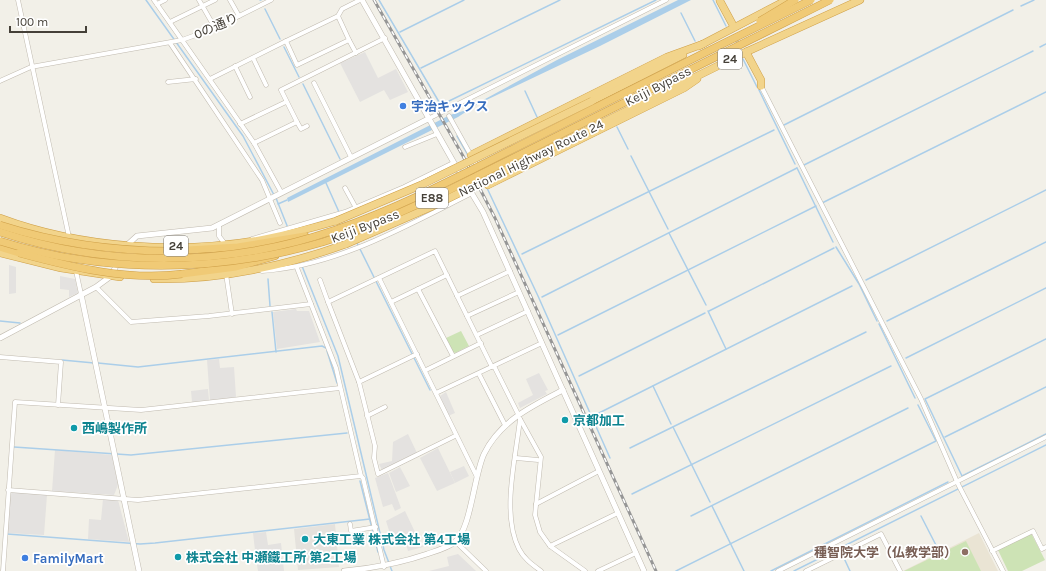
<svg xmlns="http://www.w3.org/2000/svg" width="1046" height="571" viewBox="0 0 1046 571" font-family="Karla,'Noto Sans JP',sans-serif">
	<style>
		.industrial { fill: #e5e2dd }
		.education { fill: #eae4d4 }
		.green { fill: #cde3b5 }
		.parking { fill: #e4e2e0 }
		.water { fill: #abcee9 }
		.lines { fill: none; stroke-linecap: round; stroke-linejoin: round }
		.stream { stroke: #abcee9; stroke-width: 1.5 }
		.minor-tunnel { stroke: #cfcdc5; stroke-width: 4; stroke-dasharray: 4 2; stroke-linecap: butt }
		.minor-casing { stroke: #c0baaf; stroke-width: 5 }
		.tertiary-casing { stroke: #c0baaf; stroke-width: 6 }
		.trunk-casing { stroke: #ce9f47; stroke-width: 8 }
		.motorway-casing { stroke: #ce9f47; stroke-width: 8 }
		.minor { stroke: #fff; stroke-width: 4 }
		.tertiary { stroke: #fff; stroke-width: 5 }
		.trunk { stroke: #f2d48b; stroke-width: 7 }
		.motorway { stroke: #f0ca76; stroke-width: 7 }
		.rail-casing { stroke: #969696; stroke-width: 3 }
		.rail { stroke: #fff; stroke-width: 1.5; stroke-dasharray: 4.5; stroke-linecap: butt }
		.trunk-bridge-casing { stroke: #ce9f47; stroke-width: 8; stroke-linecap: butt }
		.motorway-bridge-casing { stroke: #ce9f47; stroke-width: 8; stroke-linecap: butt }
		.trunk-bridge { stroke: #f2d48b; stroke-width: 7 }
		.motorway-bridge { stroke: #f0ca76; stroke-width: 7 }
		.shop-dot { fill: #3f7fe0; stroke: #fff; stroke-width: 1.5 }
		.culture-dot { fill: #0f9aa8; stroke: #fff; stroke-width: 1.5 }
		.education-dot { fill: #8d6e63; stroke: #fff; stroke-width: 1.5 }
		.labels { text-anchor: middle; dominant-baseline: central; stroke-width: 3.5; stroke-linejoin: round; paint-order: stroke }
		.shield { fill: #fff; stroke: #7d7974; stroke-width: 1 }
		.shield-label { font-size: 12px; font-weight: bold; fill: #454038 }
		.street-label { font-size: 13px; fill: #454038; stroke: #fff }
		.shop-label { font-size: 13px; font-weight: bold; fill: #366cbe; stroke: #fff; text-anchor: start }
		.culture-label { font-size: 13px; font-weight: bold; fill: #0d838f; stroke: #fff; text-anchor: start }
		.education-label { font-size: 13px; font-weight: bold; fill: #785e54; stroke: #fff; text-anchor: end }
	</style>
	<rect width="100%" height="100%" fill="#f2f0e8"/>
	<polygon class="industrial" points="335,524 339,567 298,570 294,529"/>
	<polygon class="education" points="979,533 998,571 903,571"/>
	<g class="green">
		<polygon points="461,331 469,346 455,353 453,352 446,338"/>
		<polygon points="1031,533 1045,560 1022,571 1008,571 998,550"/>
		<polygon points="966,541 981,571 904,571"/>
	</g>
	<g class="parking">
		<polygon points="365,52 378,78 396,69 408,92 390,100 384,90 360,102 340,63"/>
		<polygon points="9,265 16,267 16,293 9,294"/>
		<polygon points="60,276 75,279 78,293 69,297 69,290 60,289"/>
		<polygon points="296,309 297,311 309,311 320,342 277,349 273,312"/>
		<polygon points="219,359 220,368 234,367 236,397 210,401 207,360"/>
		<polygon points="539,373 548,390 545,391 547,394 520,408 518,403 533,395 526,379"/>
		<polygon points="208,389 209,400 192,402 191,391"/>
		<polygon points="446,392 455,413 448,416 440,396"/>
		<polygon points="408,434 417,453 382,470 379,464 392,461 393,442"/>
		<polygon points="438,448 455,483 437,491 420,458"/>
		<polygon points="55,450 112,455 118,485 114,495 52,491"/>
		<polygon points="464,466 469,476 455,483 450,472"/>
		<polygon points="400,467 410,486 396,492 389,473"/>
		<polygon points="388,473 401,508 395,511 392,504 383,507 375,478"/>
		<polygon points="12,492 47,495 44,535 7,533 10,496"/>
		<polygon points="103,499 118,500 129,542 88,539 89,519 101,520"/>
		<polygon points="405,511 414,530 423,547 408,551 405,541 393,543 386,521"/>
		<polygon points="266,532 268,545 281,543 284,571 258,571 256,559 263,558 256,559 253,533"/>
		<polygon points="458,554 476,571 429,571 449,566 447,557"/>
	</g>
	<polygon class="water" points="678,0 691,0 600,46 478,104 458,117 288,202 287,198 450,115 463,111 557,60"/>
	<g class="lines">
		<g class="stream">
			<polyline points="146,0 243,136 274,195"/>
			<polyline points="260,0 261,0"/>
			<polyline points="379,0 442,107"/>
			<polyline points="713,0 726,26"/>
			<polyline points="1021,6 1034,0"/>
			<polyline points="265,9 280,39"/>
			<polyline points="681,13 695,41"/>
			<polyline points="400,32 464,0"/>
			<polyline points="284,47 299,77"/>
			<polyline points="1040,47 1046,44"/>
			<polyline points="743,59 757,87"/>
			<polyline points="421,68 560,0"/>
			<polyline points="303,84 340,159"/>
			<polyline points="759,90 795,164"/>
			<polyline points="525,91 537,117"/>
			<polyline points="447,102 656,0"/>
			<polyline points="784,125 1013,10"/>
			<polyline points="617,127 628,149"/>
			<polyline points="457,136 468,155"/>
			<polyline points="631,156 668,229"/>
			<polyline points="804,165 1033,51"/>
			<polyline points="797,168 833,242"/>
			<polyline points="326,183 339,212"/>
			<polyline points="487,188 538,296 610,458"/>
			<polyline points="276,198 288,228"/>
			<polyline points="822,203 1046,92"/>
			<polyline points="278,204 287,200"/>
			<polyline points="669,233 706,305"/>
			<polyline points="357,243 430,390"/>
			<polyline points="836,247 859,284 877,321"/>
			<polyline points="522,254 774,130"/>
			<polyline points="302,266 338,356 384,550 389,563"/>
			<polyline points="268,279 270,306"/>
			<polyline points="866,280 1046,190"/>
			<polyline points="542,297 797,168"/>
			<polyline points="708,311 726,349"/>
			<polyline points="709,311 834,248"/>
			<polyline points="272,312 276,352"/>
			<polyline points="0,321 20,323"/>
			<polyline points="887,321 1046,242"/>
			<polyline points="879,324 915,398"/>
			<polyline points="558,335 816,206"/>
			<polyline points="1046,339 925,399 962,476 1046,434"/>
			<polyline points="327,351 337,383"/>
			<polyline points="906,358 1046,288"/>
			<polyline points="62,360 94,363"/>
			<polyline points="98,363 138,367 322,346 326,348"/>
			<polyline points="579,376 705,313"/>
			<polyline points="653,386 671,424"/>
			<polyline points="595,415 852,286"/>
			<polyline points="673,427 710,502"/>
			<polyline points="945,437 1046,387"/>
			<polyline points="14,447 131,455 347,433"/>
			<polyline points="630,448 866,332"/>
			<polyline points="360,481 378,552"/>
			<polyline points="632,494 891,366"/>
			<polyline points="712,506 744,571"/>
			<polyline points="691,516 908,408"/>
			<polyline points="921,516 940,553"/>
			<polyline points="7,534 140,544 155,543 370,519"/>
			<polyline points="843,556 850,571"/>
			<polyline points="390,566 392,571"/>
			<polyline points="676,571 936,441 918,405"/>
			<polyline points="771,571 948,482"/>
			<polyline points="794,571 1046,445"/>
		</g>
		<polyline class="minor-tunnel" points="731,29 744,55"/>
		<g class="minor-casing">
			<g id="minor">
				<polyline points="18,0 69,237"/>
				<polyline points="154,0 254,143 281,192"/>
				<polyline points="199,0 215,28"/>
				<polyline points="230,0 239,16"/>
				<polyline points="157,4 165,0"/>
				<polyline points="338,16 349,40 297,65 286,41 338,16 342,9 360,0"/>
				<polyline points="170,22 215,0"/>
				<polyline points="349,40 356,53"/>
				<polyline points="170,43 262,180 280,223"/>
				<polyline points="253,58 266,85"/>
				<polyline points="235,66 250,97"/>
				<polyline points="210,79 286,41"/>
				<polyline points="0,81 31,67 182,40 215,28 271,0"/>
				<polyline points="168,82 196,79"/>
				<polyline points="314,83 351,157"/>
				<polyline points="761,86 921,399 958,484 1003,571"/>
				<polyline points="449,116 478,168"/>
				<polyline points="428,119 666,0"/>
				<polyline points="297,122 301,129 307,126"/>
				<polyline points="240,124 286,102"/>
				<polyline points="254,143 297,122 281,90 385,38"/>
				<polyline points="405,147 437,134"/>
				<polyline points="345,188 356,208"/>
				<polyline points="219,225 219,236 225,244"/>
				<polyline points="252,239 345,212 404,187 453,163"/>
				<polyline points="297,268 311,304"/>
				<polyline points="76,271 81,294"/>
				<path d="M262 271C337 266 406 226 472 193"/>
				<polyline points="226,274 232,314"/>
				<polyline points="379,278 477,477"/>
				<polyline points="320,280 328,302"/>
				<polyline points="96,287 131,322 209,316 311,304 336,368 361,476 363,478 384,567"/>
				<polyline points="418,289 453,356"/>
				<polyline points="457,296 510,271"/>
				<polyline points="391,302 447,275"/>
				<polyline points="467,316 519,292"/>
				<polyline points="477,335 528,311"/>
				<polyline points="0,357 61,362 58,405"/>
				<polyline points="494,366 518,414"/>
				<polyline points="426,370 481,343"/>
				<polyline points="479,374 505,425"/>
				<polyline points="359,382 417,354"/>
				<polyline points="436,393 542,343"/>
				<polyline points="367,416 385,407"/>
				<polyline points="520,419 541,457 535,515 540,532 550,546 585,571"/>
				<path d="M520 419C516 457 501 514 519 549 524 559 533 565 541 571"/>
				<polyline points="455,436 378,474 374,458 375,446 359,382 328,302 435,251 492,367"/>
				<polyline points="516,458 538,460"/>
				<polyline points="8,490 138,500 361,476"/>
				<polyline points="536,504 599,471"/>
				<polyline points="350,524 351,531 376,527"/>
				<polyline points="456,542 486,571"/>
				<polyline points="550,546 618,513"/>
				<polyline points="992,551 1033,531 1042,549 1046,547"/>
				<polyline points="3,571 15,402 141,410 340,388"/>
				<polyline points="598,571 636,553"/>
				<polyline points="778,571 1046,437"/>
				<polyline points="806,571 881,534 900,571"/>
			</g>
		</g>
		<g class="tertiary-casing">
			<g id="tertiary">
				<polyline points="362,0 458,170"/>
				<polyline points="468,187 483,212 644,571"/>
				<polyline points="126,246 137,236 212,228 428,119"/>
				<polyline points="81,294 139,571"/>
				<polyline points="0,338 96,287 111,276 118,262"/>
				<path d="M344 571C374 568 398 564 427 554 436 551 447 548 455 542 471 529 474 475 484 454 500 421 532 406 563 390"/>
			</g>
		</g>
		<g class="trunk-casing">
			<g id="trunk">
				<polyline points="720,1 734,27"/>
				<polyline points="699,46 787,0"/>
				<polyline points="746,52 761,80 761,86"/>
				<polyline points="592,101 683,55"/>
				<polyline points="602,123 746,52 860,0"/>
				<polyline points="471,155 667,57 703,44"/>
				<polyline points="488,185 684,88 697,79"/>
				<path d="M0 218C80 248 181 255 265 239 289 234 312 228 336 221"/>
				<polyline points="0,253 61,268 120,277"/>
				<path d="M154 279C219 280 285 266 346 244"/>
			</g>
		</g>
		<g class="motorway-casing">
			<g id="motorway">
				<polyline points="0,247 19,253"/>
				<polyline points="172,251 238,247 305,236"/>
				<polyline points="182,274 236,267 275,256"/>
			</g>
		</g>
		<use href="#minor" class="minor"/>
		<use href="#tertiary" class="tertiary"/>
		<use href="#trunk" class="trunk"/>
		<use href="#motorway" class="motorway"/>
		<g class="rail-casing">
			<polyline id="rail" points="374,0 463,156 495,218 656,571"/>
		</g>
		<use href="#rail" class="rail"/>
		<g class="trunk-bridge-casing">
			<g id="trunk-bridge">
				<polyline points="336,221 421,185 592,101"/>
				<polyline points="346,244 433,206 602,123"/>
			</g>
		</g>
		<g class="motorway-bridge-casing">
			<g id="motorway-bridge">
				<polyline points="760,21 795,0"/>
				<path d="M0 225C56 243 114 251 172 251"/>
				<path d="M0 232C108 268 228 267 335 230 408 205 476 167 545 133 634 88 722 44 811 0"/>
				<path d="M0 241C104 274 218 273 323 242 366 229 406 210 447 191L830 0"/>
				<path d="M19 253C71 267 127 281 182 274"/>
			</g>
		</g>
		<use href="#trunk-bridge" class="trunk-bridge"/>
		<use href="#motorway-bridge" class="motorway-bridge"/>
	</g>
	<g class="shop-dot">
		<circle cx="403" cy="106" r="4"/>
		<circle cx="25" cy="558" r="4"/>
	</g>
	<g class="culture-dot">
		<circle cx="565" cy="420" r="4"/>
		<circle cx="74" cy="428" r="4"/>
		<circle cx="305" cy="539" r="4"/>
		<circle cx="178" cy="557" r="4"/>
	</g>
	<circle class="education-dot" cx="965" cy="552" r="4"/>
	<g class="labels">
		<g class="shield">
			<rect x="718" y="49" width="24" height="20" rx="3"/>
			<rect x="416" y="188" width="32" height="20" rx="3"/>
			<rect x="164" y="236" width="24" height="20" rx="3"/>
		</g>
		<g class="shield-label">
			<text x="730" y="59">24</text>
			<text x="432" y="198">E88</text>
			<text x="176" y="246">24</text>
		</g>
		<g class="street-label">
			<text transform="translate(216 26) rotate(-23)">0の通り</text>
			<text transform="translate(658 86) rotate(-27)">Keiji Bypass</text>
			<text transform="translate(531 158) rotate(-26)">National Highway Route 24</text>
			<text transform="translate(365 226) rotate(-21)">Keiji Bypass</text>
		</g>
		<g class="shop-label">
			<text x="411" y="106">宇治キックス</text>
			<text x="33" y="558">FamilyMart</text>
		</g>
		<g class="culture-label">
			<text x="573" y="420">京都加工</text>
			<text x="82" y="428">西嶋製作所</text>
			<text x="313" y="539">大東工業 株式会社 第4工場</text>
			<text x="186" y="557">株式会社 中瀬鐵工所 第2工場</text>
		</g>
		<g class="education-label">
			<text x="957" y="552">種智院大学（仏教学部）</text>
		</g>
	</g>
	<path d="M10 26v6h76v-6" fill="none" stroke="#454038" stroke-width="2"/>
	<text x="16" y="26" font-size="12" fill="#454038" stroke="#ffffff" stroke-width="3" paint-order="stroke">100 m</text>
</svg>
